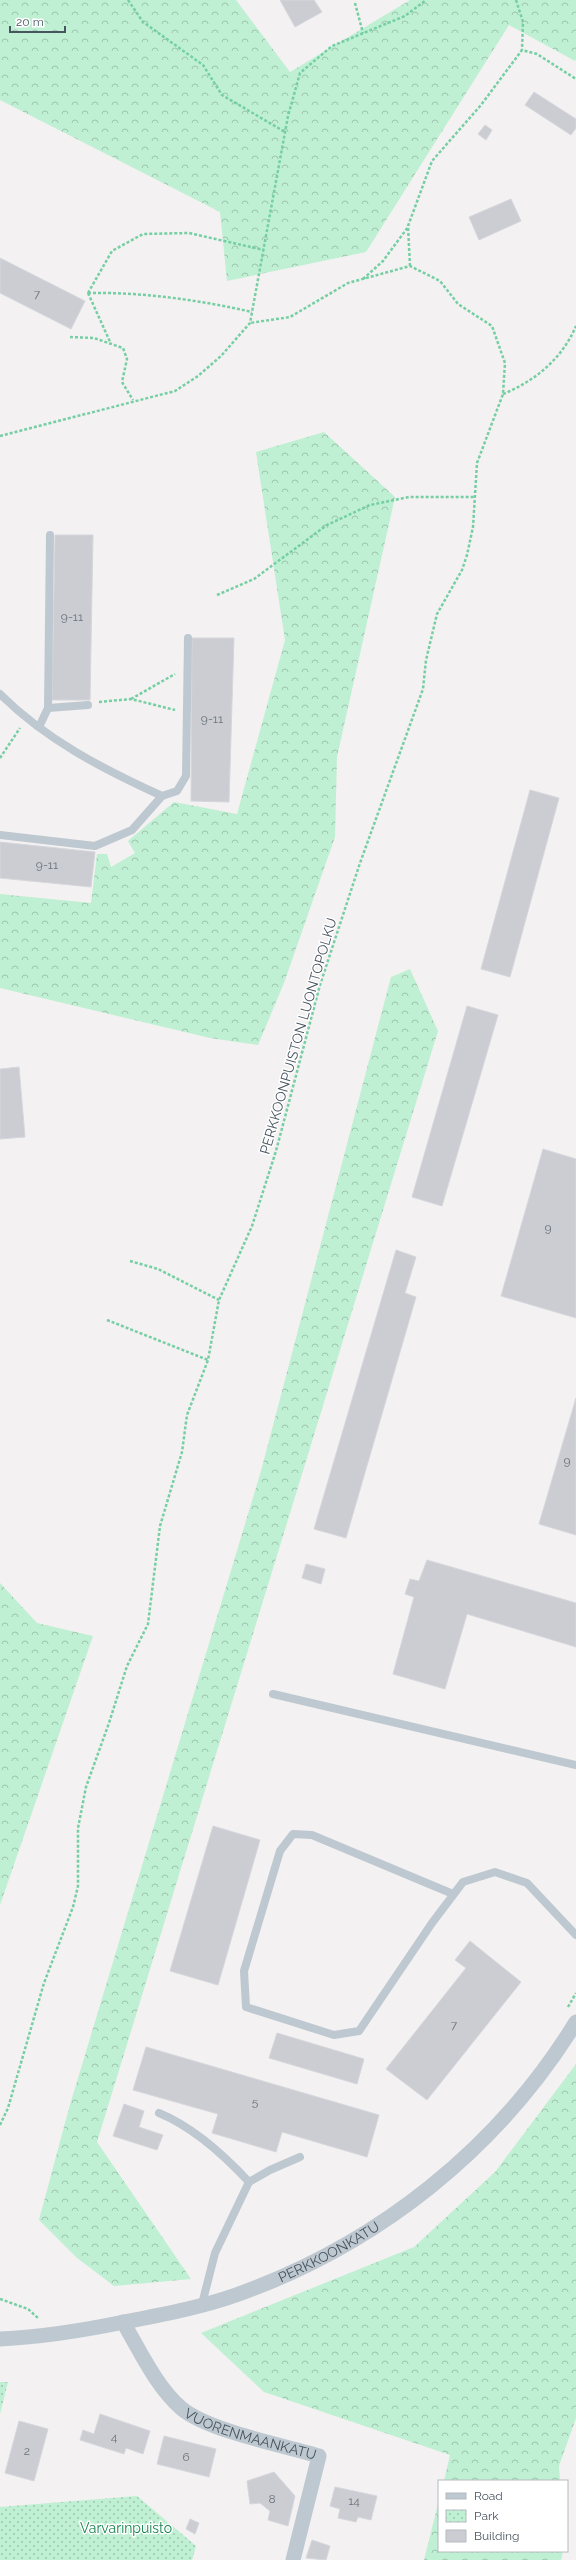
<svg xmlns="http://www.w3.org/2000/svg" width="576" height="2560" viewBox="0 0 576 2560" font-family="Raleway,sans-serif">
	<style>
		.forest { fill: url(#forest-crowns) }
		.park { fill: url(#park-dots) }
		.building { fill: #cbcdd3; stroke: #d5d7dc }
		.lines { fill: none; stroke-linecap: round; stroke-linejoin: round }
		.path { stroke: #76cfa4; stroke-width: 2.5; stroke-dasharray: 3 2; stroke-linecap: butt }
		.lane { stroke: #bec8d0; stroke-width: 8 }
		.street { stroke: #bec8d0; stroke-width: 15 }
		.labels { text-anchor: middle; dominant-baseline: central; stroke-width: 3; stroke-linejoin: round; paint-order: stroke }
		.number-label { font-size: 12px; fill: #69727c }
		.street-label { font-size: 14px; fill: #48545f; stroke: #fff }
		.park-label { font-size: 14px; fill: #16834d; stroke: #fff }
	</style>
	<defs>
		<pattern id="forest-crowns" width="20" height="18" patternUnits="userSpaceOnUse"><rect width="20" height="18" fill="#bff0d3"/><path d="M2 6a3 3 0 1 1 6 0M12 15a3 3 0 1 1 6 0" fill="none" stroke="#9dc5ae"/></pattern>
		<pattern id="park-dots" width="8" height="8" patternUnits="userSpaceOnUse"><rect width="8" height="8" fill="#bff0d3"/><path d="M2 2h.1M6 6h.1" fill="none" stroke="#9dc5ae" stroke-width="1.8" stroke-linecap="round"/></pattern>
	</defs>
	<rect width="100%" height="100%" fill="#f3f1f1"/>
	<g class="forest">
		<polygon points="0,0 236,0 290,72 410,0 576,0 576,59 575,61 509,25 366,252 227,281 220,212 0,100"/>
		<polygon points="324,432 395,497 337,757 335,837 284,983 258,1045 210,1038 0,988 0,894 91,903 97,854 107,854 111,867 135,853 128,841 174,802 237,814 285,640 256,452"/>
		<polygon points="410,969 438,1031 97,2142 191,2279 114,2286 76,2257 39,2220 69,2108 261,1471 391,977"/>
		<polygon points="0,1583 37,1623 93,1636 0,1905"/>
		<polygon points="576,2064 576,2418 559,2466 560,2481 444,2481 450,2455 264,2392 201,2333 414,2247 495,2172"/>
		<polygon points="439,2500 439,2551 563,2551 561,2560 424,2560"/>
	</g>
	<g class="park">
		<polygon points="0,2382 8,2382 0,2414"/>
		<polygon points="137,2496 196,2546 192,2560 0,2560 0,2507"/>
	</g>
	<g class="building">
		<polygon points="280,0 314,0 322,12 295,27"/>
		<polygon points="534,92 576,119 576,128 571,135 525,105"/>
		<polygon points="485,125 492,130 486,140 478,134"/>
		<polygon points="511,199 521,221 479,240 469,217"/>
		<polygon points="0,258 85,301 71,329 0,293"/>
		<polygon points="55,535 93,535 90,700 52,700"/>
		<polygon points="192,638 234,638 229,802 191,801"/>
		<polygon points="530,790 559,798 510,977 481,969"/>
		<polygon points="0,842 95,852 91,887 0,878"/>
		<polygon points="467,1006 498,1015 442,1206 412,1197"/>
		<polygon points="19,1067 25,1137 0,1139 0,1069"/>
		<polygon points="543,1149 576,1159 576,1318 501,1296"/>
		<polygon points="396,1250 416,1257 405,1293 416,1297 346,1538 314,1529"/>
		<polygon points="576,1398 576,1535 539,1524"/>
		<polygon points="427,1560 576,1603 576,1647 467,1614 445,1689 393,1674 414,1597 405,1594 410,1579 419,1581"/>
		<polygon points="306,1564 325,1569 321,1584 302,1578"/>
		<polygon points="213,1826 260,1840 218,1985 170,1971"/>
		<polygon points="470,1941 521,1982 427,2100 386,2069 466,1968 455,1960"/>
		<polygon points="277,2033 364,2059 357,2084 269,2058"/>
		<polygon points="146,2047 379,2115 367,2157 282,2132 276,2152 212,2133 218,2114 133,2090"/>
		<polygon points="124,2104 144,2111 139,2127 163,2135 157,2150 113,2136"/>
		<polygon points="100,2414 150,2431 143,2454 126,2448 124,2454 80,2440 83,2430 94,2434"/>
		<polygon points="19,2421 48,2429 34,2481 5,2473"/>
		<polygon points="164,2436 216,2449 209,2477 157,2464"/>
		<polygon points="274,2472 295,2496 288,2526 268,2520 270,2511 260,2503 250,2504 247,2481"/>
		<polygon points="335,2487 377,2496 371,2520 358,2517 356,2522 338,2518 340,2509 330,2506"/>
		<polygon points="190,2519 199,2523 195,2534 186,2529"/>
		<polygon points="312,2540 330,2546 326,2560 306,2558"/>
	</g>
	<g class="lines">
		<g class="path">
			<polyline points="128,0 143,22 203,65 222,95 285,132"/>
			<polyline points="516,0 523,22 522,50"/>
			<polyline points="355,3 363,33"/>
			<polyline points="410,266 408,226 432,161 481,105 522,50 537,54 576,79"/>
			<polyline points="363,279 383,261 408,227"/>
			<polyline points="88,293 112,251 143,234 189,233 264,250"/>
			<path d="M88 293C143 292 199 300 252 312"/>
			<polyline points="88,293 111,344"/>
			<polyline points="70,337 94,338 123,348 127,359 122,382 133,400"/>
			<path d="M503 394C535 381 562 359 576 326"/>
			<polyline points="0,436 175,391 198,376 221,356 250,323 288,116 300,73 332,46 405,16 426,0"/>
			<polyline points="217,595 254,579 327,525 370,505 409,497 475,497"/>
			<polyline points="131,699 175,674"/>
			<polyline points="99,702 131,699 175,710"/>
			<polyline points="0,758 20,728"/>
			<polyline points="130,1261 158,1269 219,1300"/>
			<polyline points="107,1320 208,1360"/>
			<polyline points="568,2007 576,1993"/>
			<polyline points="0,2125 8,2108 44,1983 73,1907 78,1886 78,1828 86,1787 109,1723 127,1666 148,1624 160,1526 182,1452 187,1415 208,1360 219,1300 252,1226 276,1151 320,985 360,863 423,689 426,660 437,614 462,570 467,555 473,527 477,463 503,394 505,363 492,326 458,304 440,281 410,266 348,283 290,317 250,323"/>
			<polyline points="0,2299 28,2309 39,2319"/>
		</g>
		<g class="lane">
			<path d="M0 694C46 740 103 769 162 796L177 791 186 776 188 638"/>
			<polyline points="48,708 88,705"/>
			<polyline points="39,727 48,708 50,535"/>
			<polyline points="0,835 95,846 132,830 162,796"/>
			<polyline points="273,1694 576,1765"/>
			<polyline points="453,1894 312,1835 293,1834 280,1851 244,1971 246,2007 334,2035 359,2031 432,1923 463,1882 495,1872 527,1883 576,1935"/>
			<path d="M159 2113C193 2127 224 2155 249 2182L215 2253 202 2304"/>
			<polyline points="249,2182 270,2170 300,2157"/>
		</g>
		<g class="street">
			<path id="s1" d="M123 2322C140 2351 156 2386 181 2408 208 2431 283 2445 319 2456L293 2560"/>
			<path id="s2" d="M0 2339C44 2337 86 2330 129 2321 165 2314 202 2307 236 2295 377 2245 498 2149 576 2022"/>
		</g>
	</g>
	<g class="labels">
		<g class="number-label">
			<text x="37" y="294">7</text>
			<text x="72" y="617">9-11</text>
			<text x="212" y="719">9-11</text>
			<text x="47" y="865">9-11</text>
			<text x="548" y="1228">9</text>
			<text x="567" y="1461">9</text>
			<text x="454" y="2025">7</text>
			<text x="255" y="2102">5</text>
			<text x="114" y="2437">4</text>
			<text x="27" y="2451">2</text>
			<text x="186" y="2457">6</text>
			<text x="272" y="2499">8</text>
			<text x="354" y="2501">14</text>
		</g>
		<g class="street-label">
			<text transform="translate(298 1036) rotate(-74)">PERKKOONPUISTON LUONTOPOLKU</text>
			<text stroke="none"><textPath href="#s2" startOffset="343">PERKKOONKATU</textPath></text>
			<text stroke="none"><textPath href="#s1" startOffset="179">VUORENMAANKATU</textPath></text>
		</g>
		<g class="park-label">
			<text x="126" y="2528">Varvarinpuisto</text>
		</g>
	</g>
	<rect x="438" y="2480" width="130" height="72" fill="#ffffff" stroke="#b6bbbf"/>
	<rect x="446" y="2493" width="20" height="6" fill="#bec8d0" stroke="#b6bbbf"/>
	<text x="474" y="2500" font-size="12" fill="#48545f">Road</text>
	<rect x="446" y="2510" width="20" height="12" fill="url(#park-dots)" stroke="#b6bbbf"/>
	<text x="474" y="2520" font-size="12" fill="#48545f">Park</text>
	<rect x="446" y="2530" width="20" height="12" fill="#cbcdd3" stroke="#b6bbbf"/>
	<text x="474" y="2540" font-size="12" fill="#48545f">Building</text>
	<path d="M10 26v6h55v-6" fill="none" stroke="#48545f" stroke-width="2"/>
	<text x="16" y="26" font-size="12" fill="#48545f" stroke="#ffffff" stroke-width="3" paint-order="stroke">20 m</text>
</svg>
